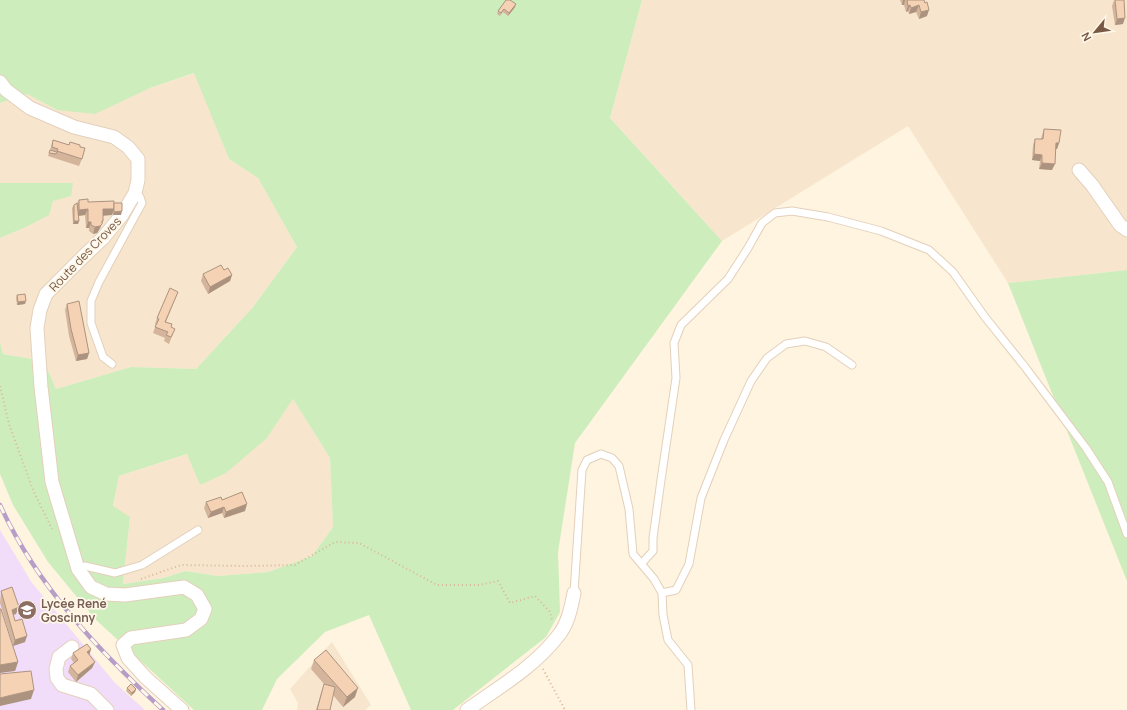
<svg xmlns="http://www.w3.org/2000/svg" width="1127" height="710" viewBox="0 0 1127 710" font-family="Manrope,sans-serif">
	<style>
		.residential { fill: #f7e6cd }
		.education { fill: #f1dcfa }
		.green { fill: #ceedbd; fill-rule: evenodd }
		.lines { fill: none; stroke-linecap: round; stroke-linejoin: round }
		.service-casing { stroke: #e3d0bb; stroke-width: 9 }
		.minor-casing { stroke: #e3d0bb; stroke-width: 15 }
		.path { stroke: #dbb598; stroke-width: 2; stroke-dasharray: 1 3; stroke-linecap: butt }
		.service { stroke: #fff; stroke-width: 7 }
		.minor { stroke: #fff; stroke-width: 13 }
		.rail-casing { stroke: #b69ec8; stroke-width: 4.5 }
		.rail { stroke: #fff7e8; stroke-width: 3; stroke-dasharray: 9; stroke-linecap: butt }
		.wall { fill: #d4b59c }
		.shaded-wall { fill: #ac937f }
		.building { fill: #f6d2b5; stroke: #ac937f }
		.labels { text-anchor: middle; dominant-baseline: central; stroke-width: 3.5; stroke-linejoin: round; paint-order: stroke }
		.street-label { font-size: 12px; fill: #775945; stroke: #fff7e8 }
		.education-label { font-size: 12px; font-weight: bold; fill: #785e54; stroke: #fff7e8; text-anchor: start }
	</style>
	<rect width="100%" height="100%" fill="#fef4df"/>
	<g class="residential">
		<polygon points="642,0 1127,0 1127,270 1008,283 908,126 722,241 610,118"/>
		<polygon points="195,73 229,159 258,178 297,247 253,307 196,369 131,367 56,389 44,361 3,354 0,342 0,238 24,228 73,183 0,183 0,103 27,94 57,110 150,88"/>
		<polygon points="293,399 330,458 333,527 312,556 268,572 218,576 186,571 163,578 123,584 130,518 113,507 119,476 188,454 200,485 267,438"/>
		<polygon points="332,642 371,705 365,710 297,710 298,703 290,689"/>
	</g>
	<polygon class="education" points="0,530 32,583 115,683 145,710 0,710"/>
	<g class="green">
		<path d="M0 0H642L610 118 722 241 575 443 558 552 560 612 546 637 453 710H411L369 615 325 632 277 679 262 710H194L95 619 48 562 13 505 0 474V342L3 354 44 361 56 389 131 367 196 369 253 307 297 247 258 178 229 159 194 73 150 88 95 114 57 110 27 94 0 103ZM293 399 330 458 333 527 312 556 268 572 218 576 186 571 163 578 123 584 130 517 113 506 119 476 187 454 200 485 226 473 267 438Z"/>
		<polygon points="0,183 73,183 71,196 53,201 49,215 24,228 0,238"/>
		<polygon points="1127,270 1127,581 1008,283"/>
	</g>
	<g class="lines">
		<g class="service-casing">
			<g id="service">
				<polyline points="112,364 103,357 91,323 91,301 99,282 142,203 140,197 135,193"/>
				<polyline points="642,563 653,551 653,538 661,480 676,378 674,343 681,325 728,279 748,248 762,223 775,213 792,211 828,217 881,231 929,250 953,272 985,317 1025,367 1086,448 1108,482 1127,534"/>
				<polyline points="78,569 85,566 115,573 142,565 198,530"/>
				<polyline points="574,593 582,470 587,460 601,454 612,458 619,466 629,509 633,554 654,579 662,593 663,615 668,640 688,665 691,710"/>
				<polyline points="662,593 676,590 689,564 701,498 724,440 751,381 767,358 786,344 805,341 826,347 852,365"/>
			</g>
		</g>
		<g class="minor-casing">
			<g id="minor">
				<polyline points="0,82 6,90 30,108 74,127 114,137 128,147 138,159 138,180 135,193 122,215 103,238 84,256 46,294 40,310 37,328 41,387 52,482 78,569 91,587 106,594 125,595 184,587 197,595 205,609 201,619 186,630 131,638 123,645 128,658 145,677 182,710"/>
				<polyline points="1079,170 1092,185 1120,225 1127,230"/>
				<polyline points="72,647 59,657 56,669 57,678 62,685 91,694 107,710"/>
				<path d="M467 710C498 688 534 667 558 636 568 624 571 608 574 593"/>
			</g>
		</g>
		<g class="path">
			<polyline points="0,386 9,424 33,490 52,529"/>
			<polyline points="141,579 181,565 246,566 295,565 335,542 359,543 437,585 479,585 498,581 510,603 535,596 550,612 552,621"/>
			<polyline points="543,669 565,710"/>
		</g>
		<use href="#service" class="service"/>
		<use href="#minor" class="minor"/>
		<g class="rail-casing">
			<path id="rail" d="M0 505C37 586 98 650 163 710"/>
		</g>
		<use href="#rail" class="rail"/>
	</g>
	<g class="wall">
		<polygon points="506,0 515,7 508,16 503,12 500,16 497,14 498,11"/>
		<polygon points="900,0 924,0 927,16 919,19 916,12 909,14 908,11 906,12 904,5 902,5"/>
		<polygon points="1114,0 1123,24 1115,25 1112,6"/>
		<polygon points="1044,129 1059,143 1057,149 1056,149 1052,170 1039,169 1040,161 1032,160 1033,145 1035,139 1041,139 1042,135"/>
		<polygon points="53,140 69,145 80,147 82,159 79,166 54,158 48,156"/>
		<polygon points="79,200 88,202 114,203 121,215 113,215 113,213 112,215 103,215 101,227 97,233 93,234 89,231 89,228 86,228 85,215 79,216 79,221 78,224 73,224 72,208 74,205 77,203"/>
		<polygon points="224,270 232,275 230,281 208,294 201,281 203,274"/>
		<polygon points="178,292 166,322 171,327 175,329 169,344 164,341 165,338 153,333 156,325 155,324 157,318"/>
		<polygon points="17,295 25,304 17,305 16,298"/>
		<polygon points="67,304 89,353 87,359 76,361 69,336 65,310"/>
		<polygon points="222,500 245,511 224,518 222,513 208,518 204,508 206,502"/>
		<polygon points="1,591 16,614 13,615 15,621 25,642 13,646 18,662 15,671 13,645 0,603"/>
		<polygon points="91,649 89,655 95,662 92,668 76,682 68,672 70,666 74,663 71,659 73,653"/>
		<polygon points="314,660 355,697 343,707 333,695 330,710 316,710 321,693 324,684 311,669"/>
		<polygon points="127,688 136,689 135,692 131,696 126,691"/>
	</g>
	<g class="shaded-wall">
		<polygon points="903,0 905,0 904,5 902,5"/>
		<polygon points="516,4 515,7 508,16 509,13"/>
		<polygon points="910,5 908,11 906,12 908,6"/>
		<polygon points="919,5 916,12 909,14 911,8"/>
		<polygon points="929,10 927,16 919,19 921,12"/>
		<polygon points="1125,18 1123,24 1115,25 1117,19"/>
		<polygon points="1056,143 1059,143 1057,149 1054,149"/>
		<polygon points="1034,154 1042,155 1040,161 1032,160"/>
		<polygon points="1042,163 1055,164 1052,170 1039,169"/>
		<polygon points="88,209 85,215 77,216 79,210"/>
		<polygon points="103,209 114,209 112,215 101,216"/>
		<polygon points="122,211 121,215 113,215 114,212"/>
		<polygon points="74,221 79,221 78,224 73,224"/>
		<polygon points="102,221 103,221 99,230 97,233 93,234 95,227"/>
		<polygon points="88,222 91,222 89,228 86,228"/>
		<polygon points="232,275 230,281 208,294 210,287"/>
		<polygon points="26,301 25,304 17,305 18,302"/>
		<polygon points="89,353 87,359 76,361 78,355"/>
		<polygon points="247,504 245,511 224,518 226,512"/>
		<polygon points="224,507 222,513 208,518 211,512"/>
		<polygon points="19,607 16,614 10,616 12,610"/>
		<polygon points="27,636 25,642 13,646 15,640"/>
		<polygon points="91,649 89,656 87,652"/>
		<polygon points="18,662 15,671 0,673 0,665"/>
		<polygon points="95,662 92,668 76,682 78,675"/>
		<polygon points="358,688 355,697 343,707 347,697"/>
		<polygon points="136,689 135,692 131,696 132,693"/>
		<polygon points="34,690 31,699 0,706 0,698"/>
	</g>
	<g class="building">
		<polygon points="506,0 510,0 516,4 509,13 504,9 501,13 498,11"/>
		<polygon points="907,0 924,0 925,3 927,2 929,10 921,12 919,5 911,8 910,5 908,6"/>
		<polygon points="1115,0 1124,0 1125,18 1117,19"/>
		<polygon points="1044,129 1061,130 1059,143 1056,143 1055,164 1042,163 1042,155 1034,154 1035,139 1043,139"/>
		<polygon points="53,140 69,145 70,142 80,145 80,147 85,148 82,159 57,151 58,149 52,147"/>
		<polygon points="50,150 57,152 56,154 49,153"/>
		<polygon points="88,199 88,202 114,201 114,209 103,209 103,221 102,221 102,224 100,226 95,227 91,225 91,222 88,222 88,209 79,210 79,200"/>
		<polygon points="77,203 79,221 74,221 74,205"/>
		<polygon points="114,203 122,203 122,211 114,212"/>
		<polygon points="221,265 224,270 228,268 232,275 210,287 203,274"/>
		<polygon points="170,288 178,292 165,322 172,324 171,327 175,329 171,337 166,335 168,332 155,327 159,319 157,318"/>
		<polygon points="25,294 26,301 18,302 17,295"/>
		<polygon points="79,301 89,353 78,355 71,329 67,304"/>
		<polygon points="242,492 247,504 226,512 224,507 211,512 206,502 221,497 222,500"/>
		<polygon points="12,587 19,607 12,610 15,621 22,619 27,636 15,640 1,591"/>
		<polygon points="0,609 1,609 18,662 0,665"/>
		<polygon points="87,644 91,649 87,652 95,662 78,675 70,666 78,660 73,653"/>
		<polygon points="326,650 358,688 347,697 314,660"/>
		<polygon points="31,671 34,690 12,695 0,698 0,674"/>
		<polygon points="131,684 136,689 132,693 127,688"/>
		<polygon points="324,684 335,687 330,710 317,710"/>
	</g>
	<defs>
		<g id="school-disc" transform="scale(1)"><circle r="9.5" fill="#8d6e63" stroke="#fff7e8"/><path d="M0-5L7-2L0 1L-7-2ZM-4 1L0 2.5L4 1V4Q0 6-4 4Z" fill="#fff"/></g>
	</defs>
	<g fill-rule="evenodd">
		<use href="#school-disc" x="27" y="610"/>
	</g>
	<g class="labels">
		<g class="street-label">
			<text transform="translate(85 254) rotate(-46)">Route des Croves</text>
		</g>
		<g class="education-label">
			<text x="41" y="603">Lycée René<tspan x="41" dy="14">Goscinny</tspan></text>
		</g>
	</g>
	<g transform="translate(1095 32) rotate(241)" stroke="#fff7e8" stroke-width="3" paint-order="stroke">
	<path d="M0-3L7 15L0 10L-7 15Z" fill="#775945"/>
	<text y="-6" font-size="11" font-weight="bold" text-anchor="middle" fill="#775945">N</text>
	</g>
</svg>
